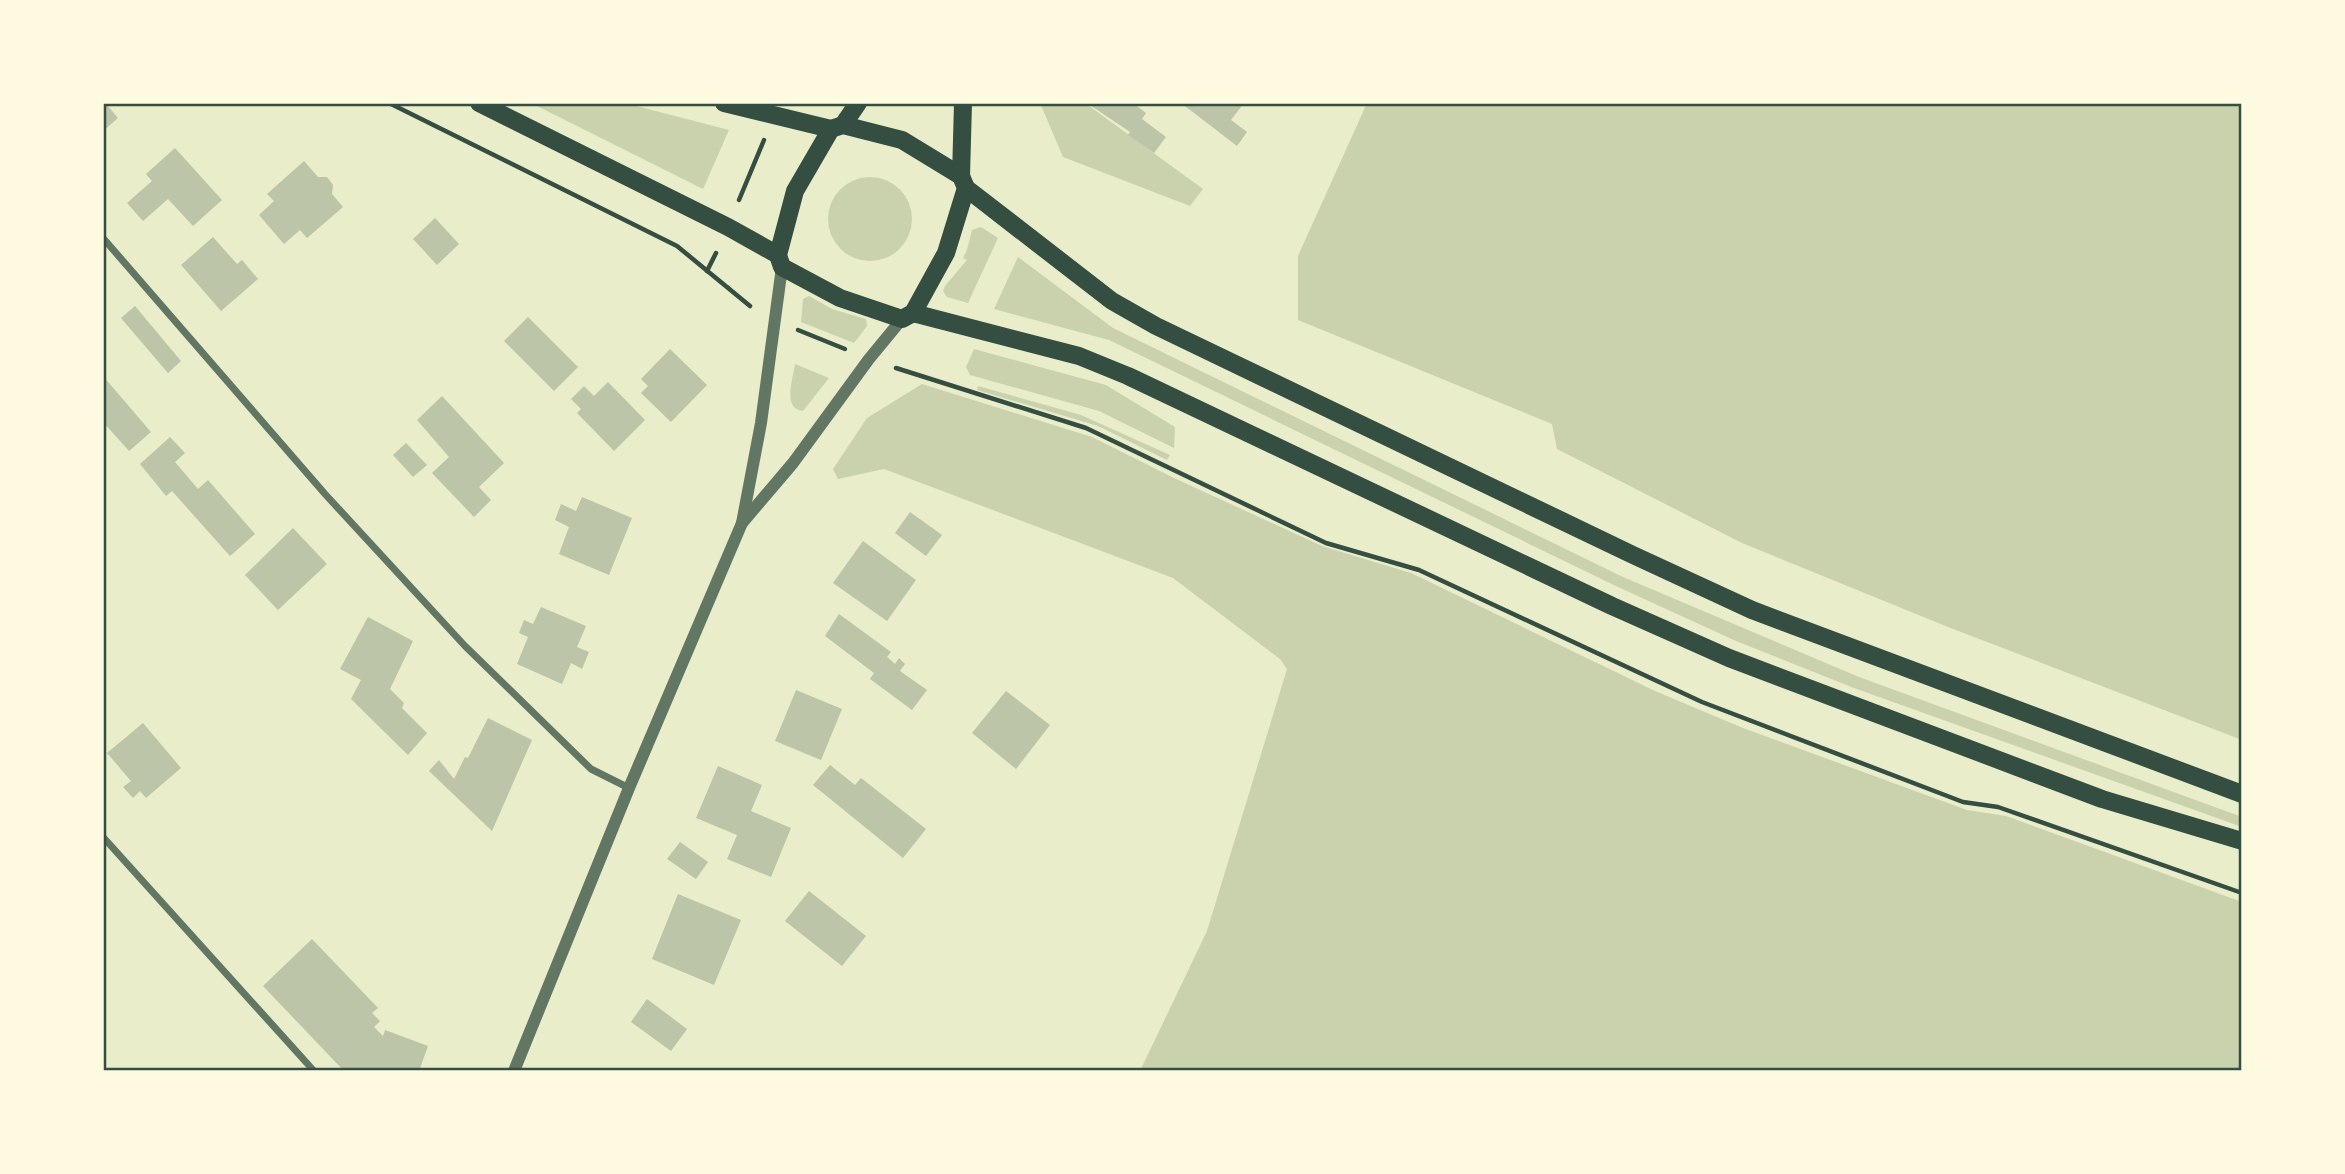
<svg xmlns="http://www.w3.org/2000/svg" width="2345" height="1174" viewBox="0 0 2345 1174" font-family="'Exo 2',sans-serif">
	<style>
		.green { fill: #cad2ad }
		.building { fill: #bcc5a7 }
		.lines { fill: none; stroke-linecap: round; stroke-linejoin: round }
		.path { stroke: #344e41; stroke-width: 4.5 }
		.minor { stroke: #617663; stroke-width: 7 }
		.tertiary { stroke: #617663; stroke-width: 12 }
		.primary { stroke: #344e41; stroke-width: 18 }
		.neatline { fill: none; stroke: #344e41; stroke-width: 2.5 }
	</style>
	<rect width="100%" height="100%" fill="#e9edc9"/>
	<g class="green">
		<polygon points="531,103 625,103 729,130 703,189"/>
		<polygon points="1040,103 1085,103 1203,189 1190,206 1063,157"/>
		<polygon points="1367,103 2242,103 2242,740 1948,627 1742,543 1557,449 1552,424 1298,320 1298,256"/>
		<circle cx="870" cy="219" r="42"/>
		<polygon points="981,227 998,238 968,303 947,297 943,291 945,286 967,260 963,258 967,250 972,230"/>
		<polygon points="1018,257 1113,328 1623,577 1859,677 2242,817 2242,827 1854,688 1736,641 1618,587 1109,340 994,309"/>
		<polygon points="809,296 832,309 866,319 867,326 854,343 801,322 803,299"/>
		<polygon points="974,349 1106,385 1175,427 1174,448 1099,411 970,375 966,367"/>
		<path d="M795 364 829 378 803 411C782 409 793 379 795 364Z"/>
		<polygon points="922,384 1092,437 1174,478 1322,546 1411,573 1655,691 1743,728 1967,810 2006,816 2242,902 2242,1071 1140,1071 1207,931 1287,669 1280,659 1173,578 884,469 838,479 833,469 867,418"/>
		<polygon points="978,386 1081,415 1170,455 1167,460 1098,426 977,390"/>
	</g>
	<g class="building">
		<polygon points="103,103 111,103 108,106 118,118 103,131"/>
		<polygon points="1087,103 1133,103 1146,113 1142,119 1166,137 1154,153 1128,135 1130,132"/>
		<polygon points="1181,103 1244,103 1231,120 1247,132 1237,146"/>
		<polygon points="175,148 222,200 193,226 168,199 143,221 127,203 152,181 146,174"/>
		<polygon points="304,161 318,177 327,177 333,185 332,194 343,207 307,238 300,230 284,244 259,215 274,201 267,194"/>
		<polygon points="435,218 459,244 437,265 413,239"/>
		<polygon points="213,237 237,264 242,260 258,279 221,311 181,265"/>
		<polygon points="135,306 181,361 168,373 121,318"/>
		<polygon points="528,317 578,367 554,391 504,341"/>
		<polygon points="670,349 707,385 671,422 641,393 648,386 641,379"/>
		<polygon points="103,376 151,432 129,451 103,422"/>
		<polygon points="608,382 645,420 614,451 577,413 581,409 571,399 584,386 594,396"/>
		<polygon points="442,396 504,463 479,487 491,500 474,517 432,473 449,457 417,420"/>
		<polygon points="170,437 185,453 175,462 198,489 208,480 255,534 230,556 172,491 166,496 140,464"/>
		<polygon points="406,443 427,465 413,477 393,455"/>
		<polygon points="582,497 632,518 609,575 559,554 569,527 555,520 561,504 576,511"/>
		<polygon points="910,512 942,535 926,556 895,533"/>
		<polygon points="293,528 327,564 278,610 245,575"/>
		<polygon points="863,541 916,580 887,621 833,583"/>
		<polygon points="541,607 586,626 577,647 589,652 582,669 571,663 562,684 517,664 528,637 519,633 524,620 533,624"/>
		<polygon points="839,614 891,652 887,657 895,664 899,658 905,664 900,671 927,690 912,710 870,679 874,673 825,636"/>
		<polygon points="368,617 413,641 390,689 404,703 402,708 427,733 408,755 351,699 361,680 340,669"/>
		<polygon points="796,690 842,709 821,760 775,741"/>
		<polygon points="1006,691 1050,725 1016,769 972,733"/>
		<polygon points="488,718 532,740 492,831 429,771 439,760 454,779 465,757 468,758"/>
		<polygon points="143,723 181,768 146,798 140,791 133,798 123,787 131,781 107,753"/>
		<polygon points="830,765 855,785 861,778 926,829 903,858 813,785"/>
		<polygon points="718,766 762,785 751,811 791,828 771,877 727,859 737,835 696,818"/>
		<polygon points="680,842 708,862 696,879 667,859"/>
		<polygon points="809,891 866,936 842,966 785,921"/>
		<polygon points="678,894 741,920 714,985 652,959"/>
		<polygon points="312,939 378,1008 372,1013 380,1021 374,1027 383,1036 385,1030 428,1046 419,1071 344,1071 263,986"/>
		<polygon points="647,999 687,1029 671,1051 631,1022"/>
	</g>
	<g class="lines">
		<g class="path">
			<polyline points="389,103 677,246 750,306"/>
			<polyline points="739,200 764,140"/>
			<polyline points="707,271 716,253"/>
			<polyline points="798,330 845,349"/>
			<polyline points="896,368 1086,428 1326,543 1419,570 1702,702 1963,802 1998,807 2242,893"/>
		</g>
		<g class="minor">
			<polyline points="103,238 325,494 465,646 591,769 629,788"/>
			<polyline points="103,837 314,1071"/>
		</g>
		<g class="tertiary">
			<polyline points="742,523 793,463 869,359 902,319"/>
			<polyline points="514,1071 629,788 742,523 761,423 782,267"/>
		</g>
		<g class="primary">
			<polyline points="479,103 728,227 778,255"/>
			<polyline points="724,103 831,129"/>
			<polygon points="843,125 902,140 961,176 966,188 946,253 913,313 902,319 840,298 782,267 778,255 795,191 831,129"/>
			<polyline points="843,125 858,103"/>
			<polyline points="961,176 963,103"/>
			<polyline points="966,188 1112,301 1156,326 1633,555 1752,610 2242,794"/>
			<polyline points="913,313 1079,356 1128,376 1612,606 1729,658 2102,799 2242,841"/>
		</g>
	</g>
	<rect width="2345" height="1174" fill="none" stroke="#fefae0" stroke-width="210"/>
	<rect x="105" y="105" width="2135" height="964" class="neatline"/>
</svg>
